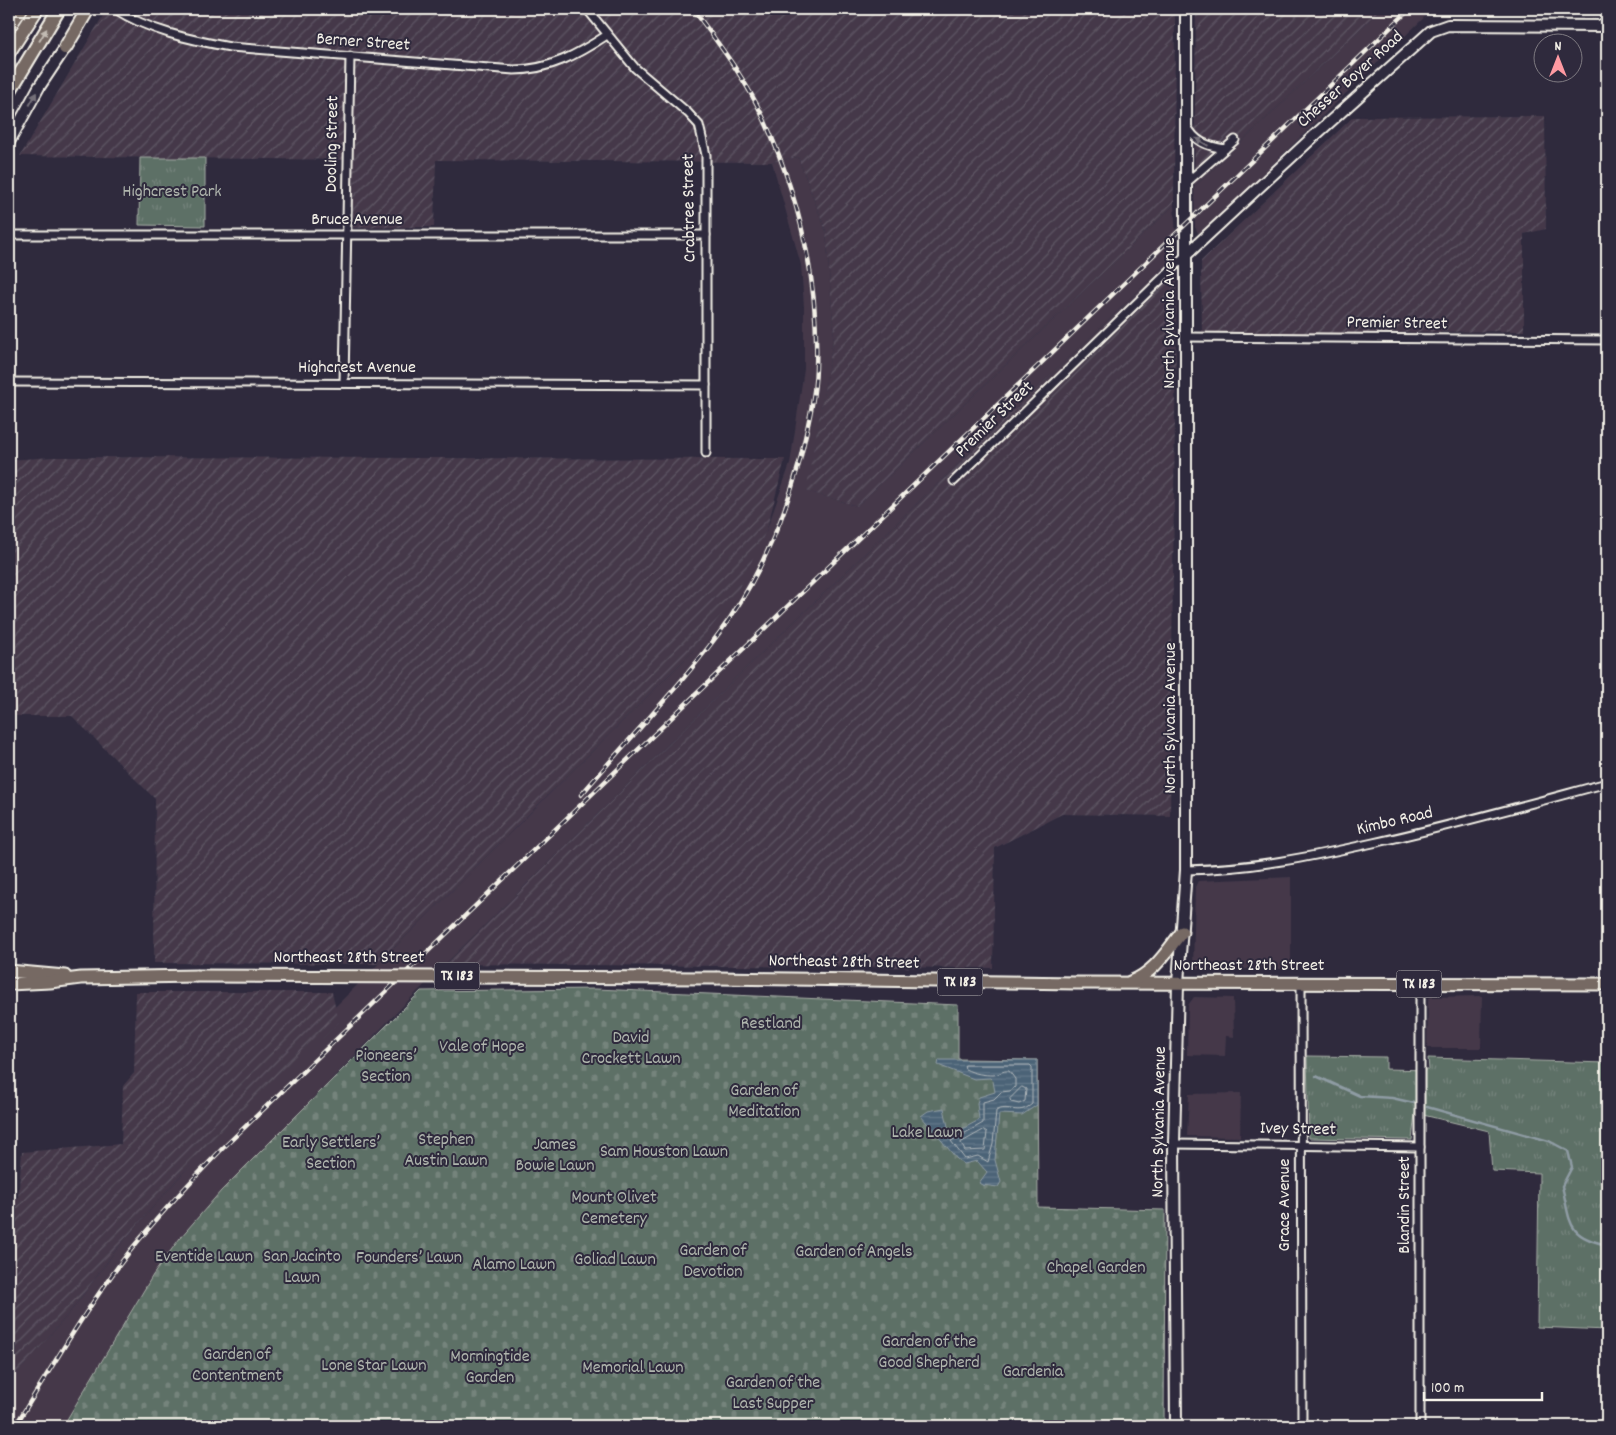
<svg xmlns="http://www.w3.org/2000/svg" width="1616" height="1435" viewBox="0 0 1616 1435" font-family="Dekko,sans-serif">
	<style>
		.built { fill: #44394a }
		.industrial { fill: url(#industrial-furrows) }
		.grass { fill: url(#grass-tufts); stroke: #a8b0a7 }
		.cemetery { fill: url(#cemetery-stones); stroke: #a8b0a7 }
		.water { fill: url(#water-rules); stroke: #8f9ca4 }
		.lines { fill: none; stroke-linecap: round; stroke-linejoin: round }
		.shore { stroke: #b1b8bb; stroke-width: 1 }
		.stream { stroke: #8f9ca4; stroke-width: 2.5 }
		.street-casing { stroke: #f4f1e8; stroke-width: 11 }
		.secondary-casing { stroke: #f4f1e8; stroke-width: 14 }
		.primary-casing { stroke: #f4f1e8; stroke-width: 15 }
		.highway-casing { stroke: #f4f1e8; stroke-width: 16 }
		.street { stroke: #2f2a3d; stroke-width: 7 }
		.secondary { stroke: #2f2a3d; stroke-width: 10 }
		.primary { stroke: #766964; stroke-width: 11 }
		.highway { stroke: #766964; stroke-width: 12 }
		.rail-casing { stroke: #f4f1e8; stroke-width: 4.5 }
		.rail { stroke: #2f2a3d; stroke-width: 2.5; stroke-dasharray: 8; stroke-linecap: butt }
		.primary-bridge-casing { stroke: #f4f1e8; stroke-width: 15; stroke-linecap: butt }
		.primary-bridge { stroke: #766964; stroke-width: 11 }
		.oneway { fill: #c2bbb3 }
		.oneway2 { fill: #747079 }
		.labels { text-anchor: middle; dominant-baseline: central; stroke-width: 4; stroke-linejoin: round; paint-order: stroke }
		.shield { fill: #2f2a3d; stroke: #b9b5b5; stroke-width: 1 }
		.shield-label { font-size: 16px; font-weight: bold; fill: #f4f1e8 }
		.street-label { font-size: 18px; fill: #f4f1e8; stroke: #2f2a3d }
		.park-label { font-size: 18px; fill: #b0b6ae; stroke: #2f2a3d }
	</style>
	<defs>
		<pattern id="industrial-furrows" width="10" height="10" patternUnits="userSpaceOnUse" patternTransform="scale(1.25)"><rect width="10" height="10" fill="#44394a"/><path d="M-1 1l2-2M0 10L10 0M9 11l2-2" fill="none" stroke="#605664"/></pattern>
		<pattern id="grass-tufts" width="24" height="20" patternUnits="userSpaceOnUse" patternTransform="scale(1.25)"><rect width="24" height="20" fill="#5d6f66"/><path d="M3 7l-1-3M5 7V3M7 7l1-3M15 17l-1-3M17 17v-4M19 17l1-3" fill="none" stroke="#75847c"/></pattern>
		<pattern id="cemetery-stones" width="16" height="16" patternUnits="userSpaceOnUse" patternTransform="scale(1.25)"><rect width="16" height="16" fill="#5d6f66"/><path d="M2 7V4a2 2 0 0 1 4 0v3zM10 15v-3a2 2 0 0 1 4 0v3z" fill="#75847c"/></pattern>
		<pattern id="water-rules" width="6" height="5" patternUnits="userSpaceOnUse" patternTransform="scale(1.25)"><rect width="6" height="5" fill="#4c6377"/><path d="M0 2.5h6" fill="none" stroke="#667a8a"/></pattern>
	</defs>
	<rect width="100%" height="100%" fill="#2f2a3d"/>
	<filter id="ink" filterUnits="userSpaceOnUse"><feTurbulence type="fractalNoise" baseFrequency=".02" numOctaves="2"/><feDisplacementMap in="SourceGraphic" scale="10" xChannelSelector="R" yChannelSelector="G"/><feConvolveMatrix kernelMatrix="1 2 1 2 8 2 1 2 1" color-interpolation-filters="sRGB"/></filter>
	<g filter="url(#ink)">
		<g class="built">
			<polygon points="1381,9 1433,9 1204,231 1198,233 1195,227 1194,187"/>
			<polygon points="798,157 826,231 834,335 807,491 857,506 1174,205 1177,254 744,670 410,999 208,1206 180,1238 153,1275 63,1426 9,1426 9,1383 70,1312 119,1246 181,1175 336,1006 692,652 767,529 790,464 804,369 804,307 801,265 772,162"/>
			<polygon points="1291,877 1291,969 1193,969 1195,887 1198,881"/>
			<polygon points="1482,996 1481,1048 1427,1048 1428,1000 1430,997"/>
			<polygon points="1194,997 1233,998 1234,1037 1226,1036 1225,1056 1187,1055 1188,1005"/>
			<polygon points="1241,1093 1240,1137 1187,1136 1189,1094"/>
		</g>
		<g class="industrial">
			<polygon points="107,9 1175,9 1174,205 857,506 806,491 834,335 826,231 798,157 772,162 436,160 434,227 353,228 353,160 20,156"/>
			<polygon points="1196,9 1381,9 1194,187"/>
			<polygon points="1545,116 1546,229 1524,234 1524,331 1202,335 1201,261 1353,117"/>
			<polygon points="1177,254 1170,816 1062,814 995,848 993,968 446,964 744,670"/>
			<polygon points="52,457 785,459 767,529 734,598 692,652 378,964 154,963 155,799 72,716 10,716 9,460"/>
			<polygon points="136,992 332,992 339,1022 181,1175 119,1246 70,1312 9,1384 9,1198 18,1198 22,1152 121,1144 123,1086 134,1073"/>
		</g>
		<g class="grass">
			<polygon points="140,158 205,158 205,226 139,225"/>
			<polygon points="1307,1056 1386,1057 1386,1069 1429,1070 1428,1058 1607,1063 1607,1330 1537,1327 1539,1173 1492,1171 1489,1131 1415,1113 1412,1140 1309,1138"/>
		</g>
		<polygon class="cemetery" points="596,989 958,1005 958,1059 1037,1060 1038,1207 1165,1210 1164,1426 63,1426 153,1275 180,1238 221,1191 421,991"/>
		<polygon class="water" points="939,1060 1037,1060 1037,1105 1022,1115 999,1114 995,1160 1001,1182 998,1187 982,1185 979,1183 987,1172 977,1161 964,1164 957,1159 921,1116 928,1111 944,1108 949,1131 953,1134 979,1120 977,1103 979,1097 995,1092 993,1081 990,1078 974,1079 938,1065"/>
		<g class="lines">
			<g class="shore">
				<path d="M965 1065H1030L1032 1067V1104C1017 1117 1009 1103 996 1111L993 1144 988 1162 978 1156 965 1159 951 1141 983 1123V1102L994 1099 1001 1092 1010 1091 1015 1087V1079L1009 1071C1002 1070 999 1075 993 1075 984 1075 975 1074 965 1069Z"/>
				<polygon points="1022,1087 1026,1089 1025,1101 1019,1104 1011,1102 1010,1099"/>
				<polygon points="984,1130 987,1132 985,1150 965,1151 961,1143"/>
			</g>
			<g class="stream">
				<polyline points="1316,1076 1360,1096 1392,1098 1414,1103"/>
				<path d="M1427 1107 1549 1141 1568 1151 1572 1167 1562 1186C1571 1223 1566 1236 1607 1245"/>
			</g>
			<g class="street-casing">
				<g id="street">
					<path d="M115 9C149 31 191 40 230 47L514 70C550 70 578 54 607 35"/>
					<polyline points="587,9 635,68 688,113 699,125 706,155 706,453"/>
					<path d="M1187 126C1195 142 1207 146 1225 149"/>
					<polyline points="1186,183 1235,140"/>
					<polyline points="9,235 706,235"/>
					<polyline points="1187,337 1607,340"/>
					<polyline points="9,382 706,385"/>
					<polyline points="344,383 350,56"/>
					<polyline points="954,481 1186,255"/>
					<path d="M1186 870C1250 869 1310 857 1373 843 1451 826 1529 804 1607 783"/>
					<polyline points="1301,983 1302,1426"/>
					<polyline points="1174,1144 1420,1147"/>
					<polyline points="1420,1426 1420,984"/>
				</g>
			</g>
			<g class="secondary-casing">
				<g id="secondary">
					<polyline points="9,142 39,87 69,42"/>
					<polyline points="1186,255 1313,137 1431,31 1448,25 1607,26"/>
					<polyline points="1176,1426 1174,1144 1178,983 1186,870 1186,9"/>
				</g>
			</g>
			<g class="primary-casing">
				<g id="primary">
					<polyline points="9,971 65,976"/>
					<polyline points="717,978 1076,983 1607,984"/>
					<path d="M1130 982C1155 972 1166 952 1182 932"/>
					<polyline points="9,984 50,982 81,978 196,976"/>
				</g>
			</g>
			<g class="highway-casing">
				<g id="highway">
					<polyline points="9,27 21,9"/>
					<polyline points="65,48 88,9"/>
					<polyline points="9,52 37,9"/>
					<polyline points="9,92 59,9"/>
				</g>
			</g>
			<use href="#street" class="street"/>
			<use href="#secondary" class="secondary"/>
			<use href="#primary" class="primary"/>
			<use href="#highway" class="highway"/>
			<g class="rail-casing">
				<g id="rail">
					<path d="M581 795C630 737 686 681 730 618 763 569 785 516 800 460 807 429 815 399 816 368 819 280 799 196 763 117 745 78 718 43 693 9"/>
					<path d="M15 1426C52 1367 87 1306 130 1251 159 1215 190 1182 222 1149L1410 9"/>
				</g>
			</g>
			<use href="#rail" class="rail"/>
			<g class="primary-bridge-casing">
				<polyline id="primary-bridge" points="196,976 717,978"/>
			</g>
			<use href="#primary-bridge" class="primary-bridge"/>
		</g>
		<defs><path id="oneway-solid" d="M-6-.8H1V-3.2L6.5 0L1 3.2V.8H-6Z" transform="scale(1.25)"/></defs>
		<use class="oneway" href="#oneway-solid" transform="translate(43 35) rotate(-59)"/>
		<g class="oneway2">
			<use href="#oneway-solid" transform="translate(33 99) rotate(-61)"/>
			<use href="#oneway-solid" transform="translate(1202 142) rotate(-149)"/>
		</g>
	</g>
	<g class="labels">
		<g class="shield">
			<rect x="434.5" y="962.5" width="45" height="27" rx="4"/>
			<rect x="937.5" y="968.5" width="45" height="27" rx="4"/>
			<rect x="1396.5" y="970.5" width="45" height="27" rx="4"/>
		</g>
		<g class="shield-label">
			<text x="457" y="976">TX 183</text>
			<text x="960" y="982">TX 183</text>
			<text x="1419" y="984">TX 183</text>
		</g>
		<g class="street-label">
			<text transform="translate(363 43) rotate(4)">Berner Street</text>
			<text transform="translate(1351 80) rotate(-42)">Chesser Boyer Road</text>
			<text transform="translate(333 144) rotate(-89)">Dooling Street</text>
			<text transform="translate(690 208) rotate(-91)">Crabtree Street</text>
			<text x="357" y="220">Bruce Avenue</text>
			<text transform="translate(1170 313) rotate(-90)">North Sylvania Avenue</text>
			<text transform="translate(1397 324) rotate(1)">Premier Street</text>
			<text x="357" y="368">Highcrest Avenue</text>
			<text transform="translate(995 420) rotate(-44)">Premier Street</text>
			<text transform="translate(1171 718) rotate(-90)">North Sylvania Avenue</text>
			<text transform="translate(1395 822) rotate(-13)">Kimbo Road</text>
			<text x="349" y="958">Northeast 28th Street</text>
			<text transform="translate(844 963) rotate(1)">Northeast 28th Street</text>
			<text x="1249" y="966">Northeast 28th Street</text>
			<text transform="translate(1160 1122) rotate(-89)">North Sylvania Avenue</text>
			<text transform="translate(1298 1130) rotate(1)">Ivey Street</text>
			<text transform="translate(1285 1205) rotate(-90)">Grace Avenue</text>
			<text transform="translate(1405 1205) rotate(-90)">Blandin Street</text>
		</g>
		<g class="park-label">
			<text x="172" y="192">Highcrest Park</text>
			<text x="771" y="1024">Restland</text>
			<text x="631" y="1038">David<tspan x="631" dy="21">Crockett Lawn</tspan></text>
			<text x="482" y="1047">Vale of Hope</text>
			<text x="386" y="1056">Pioneers’<tspan x="386" dy="21">Section</tspan></text>
			<text x="764" y="1091">Garden of<tspan x="764" dy="21">Meditation</tspan></text>
			<text x="927" y="1133">Lake Lawn</text>
			<text x="446" y="1140">Stephen<tspan x="446" dy="21">Austin Lawn</tspan></text>
			<text x="331" y="1143">Early Settlers’<tspan x="331" dy="21">Section</tspan></text>
			<text x="555" y="1145">James<tspan x="555" dy="21">Bowie Lawn</tspan></text>
			<text x="664" y="1152">Sam Houston Lawn</text>
			<text x="614" y="1198">Mount Olivet<tspan x="614" dy="21">Cemetery</tspan></text>
			<text x="713" y="1251">Garden of<tspan x="713" dy="21">Devotion</tspan></text>
			<text x="854" y="1252">Garden of Angels</text>
			<text x="204" y="1257">Eventide Lawn</text>
			<text x="302" y="1257">San Jacinto<tspan x="302" dy="21">Lawn</tspan></text>
			<text x="409" y="1258">Founders’ Lawn</text>
			<text x="615" y="1260">Goliad Lawn</text>
			<text x="514" y="1265">Alamo Lawn</text>
			<text x="1096" y="1268">Chapel Garden</text>
			<text x="929" y="1342">Garden of the<tspan x="929" dy="21">Good Shepherd</tspan></text>
			<text x="237" y="1355">Garden of<tspan x="237" dy="21">Contentment</tspan></text>
			<text x="490" y="1357">Morningtide<tspan x="490" dy="21">Garden</tspan></text>
			<text x="374" y="1366">Lone Star Lawn</text>
			<text x="633" y="1368">Memorial Lawn</text>
			<text x="1033" y="1372">Gardenia</text>
			<text x="773" y="1383">Garden of the<tspan x="773" dy="21">Last Supper</tspan></text>
		</g>
	</g>
	<rect width="1616" height="1435" fill="none" stroke="#2f2a3d" stroke-width="30"/>
	<rect x="15" y="15" width="1586" height="1405" fill="none" stroke="#f4f1e8" stroke-width="2" filter="url(#ink)"/>
	<g transform="translate(1558 58)"><circle r="24" fill="#2f2a3d" stroke="#7e7a81"/>
	<path d="M0-4L9 19L0 12L-9 19Z" fill="#ff9aa2"/>
	<text y="-8" font-size="14" font-weight="bold" text-anchor="middle" fill="#f4f1e8">N</text>
	</g>
	<path d="M1424 1392v8h118v-8" fill="none" stroke="#f4f1e8" stroke-width="2.5"/>
	<text x="1431" y="1392" font-size="15" fill="#f4f1e8" stroke="#2f2a3d" stroke-width="4" paint-order="stroke">100 m</text>
</svg>
